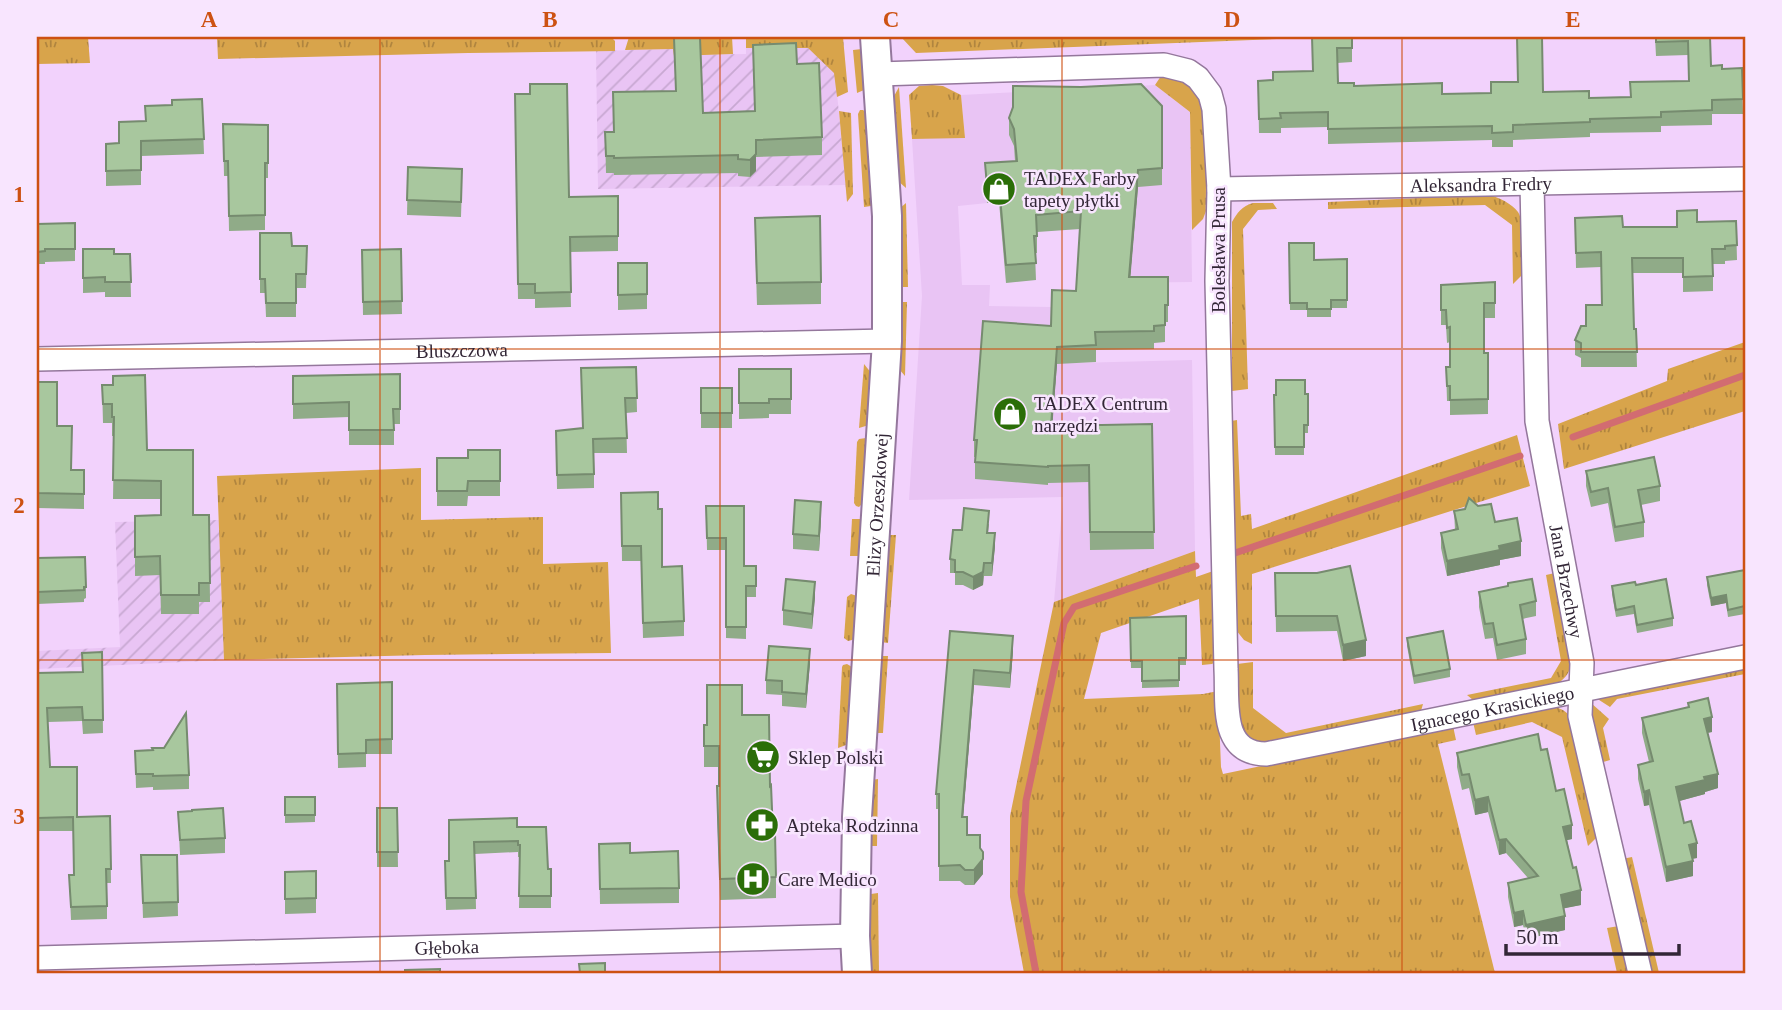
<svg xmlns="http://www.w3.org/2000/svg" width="1782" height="1010" viewBox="0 0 1782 1010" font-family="Georgia,serif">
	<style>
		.built { fill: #e9c4f4 }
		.industrial { fill: url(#industrial-furrows) }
		.grass { fill: url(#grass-tufts) }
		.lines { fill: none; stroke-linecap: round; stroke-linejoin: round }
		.stream { stroke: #d26c71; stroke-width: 7 }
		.minor-casing { stroke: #94779c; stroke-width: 26 }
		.tertiary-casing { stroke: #94779c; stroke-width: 32 }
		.minor { stroke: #fff; stroke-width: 23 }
		.tertiary { stroke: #fff; stroke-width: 28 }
		.wall { fill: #90ab88 }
		.shaded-wall { fill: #768b6f }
		.building { fill: #a8c79e; stroke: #768b6f; stroke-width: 2 }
		.grid { fill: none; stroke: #cd5112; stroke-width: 2; stroke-opacity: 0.55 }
		.labels { text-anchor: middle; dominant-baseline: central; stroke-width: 5; stroke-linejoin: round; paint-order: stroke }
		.poi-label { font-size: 19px; fill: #322636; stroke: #f8e5fe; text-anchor: start }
		.street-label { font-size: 19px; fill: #322636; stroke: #f8e5fe }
		.neatline { fill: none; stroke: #cd5112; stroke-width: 2.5 }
		.grid-label { font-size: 23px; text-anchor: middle; font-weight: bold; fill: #cd5112 }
	</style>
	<defs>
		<pattern id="industrial-furrows" width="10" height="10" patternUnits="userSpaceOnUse" patternTransform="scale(1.75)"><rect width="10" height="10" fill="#e9c4f4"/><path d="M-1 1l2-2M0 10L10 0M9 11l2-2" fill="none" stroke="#c8a8d2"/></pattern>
		<pattern id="grass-tufts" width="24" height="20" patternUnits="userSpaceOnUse" patternTransform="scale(1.75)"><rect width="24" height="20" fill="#d8a44b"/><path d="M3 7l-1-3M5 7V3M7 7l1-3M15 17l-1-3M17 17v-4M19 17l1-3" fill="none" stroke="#b0853f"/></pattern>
	</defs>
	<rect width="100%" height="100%" fill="#f2d2fc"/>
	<polygon class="built" points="1155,85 1190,112 1192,282 1105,283 1081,226 1017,200 958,206 962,285 990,285 989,306 1052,307 1075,363 1192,360 1195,551 1054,602 1063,497 909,500 922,296 912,139 965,137 961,95"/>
	<g class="industrial">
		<polygon points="806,46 835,73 846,185 598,189 596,51 674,49 674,55 746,54 746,48"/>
		<polygon points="219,520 224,660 37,669 37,651 120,647 115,522"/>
	</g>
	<g class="grass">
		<polygon points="37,37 88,37 90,63 37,64"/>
		<polygon points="217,37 553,37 571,38 611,37 615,41 615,51 468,53 218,59"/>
		<polygon points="629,37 732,37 733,54 674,56 673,49 625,50"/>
		<polygon points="746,37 843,37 848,92 837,97 834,73 808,48 746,48"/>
		<polygon points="901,37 1331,37 916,53"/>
		<polygon points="862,49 865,86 864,90 857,93 853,50"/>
		<path d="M1161 76C1176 77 1190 81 1198 95 1208 113 1206 187 1206 211L1203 219 1192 230 1190 112 1155 85Z"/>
		<polygon points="932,85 943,86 961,95 965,138 912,139 909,95 919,86"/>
		<polygon points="899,87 906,188 898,181 893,98"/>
		<polygon points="860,110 863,110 868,114 873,202 871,206 864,207 858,114"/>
		<polygon points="839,111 851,113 853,194 847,202"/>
		<path d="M1489 195C1499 197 1512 204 1518 212 1525 221 1522 263 1522 275L1513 284 1512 225 1485 205 1328 209V202Z"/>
		<polygon points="906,203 908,287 900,287 899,209"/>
		<path d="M1253 203H1273L1277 209 1258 210 1243 229 1248 389 1232 391V222C1237 213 1242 206 1253 203Z"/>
		<polygon points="899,302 907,302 905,376 899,369"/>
		<polygon points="1745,342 1745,411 1564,469 1558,424 1667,381 1668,369"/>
		<polygon points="864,364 872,374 869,425 859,428"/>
		<polygon points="1237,420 1241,516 1251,514 1252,529 1517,435 1530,486 1252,574 1252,644 1244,640 1236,630 1231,421"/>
		<polygon points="866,438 868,441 865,501 859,507 856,506 854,503 857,442 859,439"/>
		<polygon points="421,468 421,520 543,517 543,564 608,562 611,653 425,655 224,660 217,476"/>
		<polygon points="852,519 863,519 861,556 850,556"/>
		<polygon points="888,535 896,535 888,643 881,642"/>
		<polygon points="1195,551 1196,577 1216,570 1215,662 1212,664 1202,665 1199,599 1101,633 1084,699 1203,694 1218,691 1221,767 1223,774 1453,726 1456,740 1438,744 1495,973 1024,973 1010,897 1010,816 1054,602"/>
		<path d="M1555 573 1573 660C1570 672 1566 678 1556 685L1478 701 1473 700 1467 695 1551 678 1561 661 1546 575Z"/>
		<polygon points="851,594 857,596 856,637 852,640 848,641 844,638 847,597"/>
		<polygon points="880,656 888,656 883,733 875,733"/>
		<path d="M1253 662V708L1286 733 1423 704 1421 711 1264 742C1260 741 1256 741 1253 739 1233 728 1238 684 1237 664Z"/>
		<polygon points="847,664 852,667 853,671 849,740 846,745 838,748 842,667 843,665"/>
		<polygon points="1745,665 1745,674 1617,699 1610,707 1596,698"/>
		<polygon points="1591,703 1609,719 1603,728 1610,760 1600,763 1590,713"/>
		<path d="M1554 707C1564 709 1569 713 1572 722L1597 837 1588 846 1562 737 1532 722 1476 735 1473 722Z"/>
		<polygon points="878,779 877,846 869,846 872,780"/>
		<polygon points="1632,857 1659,973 1649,973 1622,859"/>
		<polygon points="878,893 879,973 871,973 871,894"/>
		<polygon points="1619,926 1630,973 1617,973 1607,928"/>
	</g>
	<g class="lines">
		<g class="stream">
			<polyline points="1573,437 1745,375"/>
			<polyline points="1235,553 1520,456"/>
			<polyline points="1036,973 1021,892 1026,801 1064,623 1074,607 1196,566"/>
		</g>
		<g class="minor-casing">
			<g id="minor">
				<path id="s1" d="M879 74 1164 65 1188 71 1198 78 1210 94 1214 109 1219 189 1217 281 1226 669C1228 703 1219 753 1266 754L1745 657"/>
				<path id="s2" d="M1532 183 1537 421 1582 663 1580 716 1640 973"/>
				<path id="s3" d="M1219 189 1745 179"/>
				<path id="s4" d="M37 359 887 341"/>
				<path id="s5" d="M37 958 855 936"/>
			</g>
		</g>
		<g class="tertiary-casing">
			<g id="tertiary">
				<path id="s6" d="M857 973 855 936 857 817 887 341V216L875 37"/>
			</g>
		</g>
		<use href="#minor" class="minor"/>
		<use href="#tertiary" class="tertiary"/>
	</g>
	<g class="wall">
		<polygon points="1312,37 1352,37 1352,62 1337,63 1338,83 1354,86 1442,94 1543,92 1589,98 1630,97 1688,81 1688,55 1656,56 1655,37 1710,37 1711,66 1722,69 1742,68 1743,114 1712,114 1712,125 1661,126 1661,132 1590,133 1590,137 1513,140 1513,147 1492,147 1492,140 1328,144 1328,127 1281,128 1281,133 1259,133 1258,81 1273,80 1312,71"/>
		<polygon points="753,45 797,64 822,137 822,155 756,157 756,171 750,177 738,176 738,173 614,175 614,173 606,173 605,132 614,132 703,113 755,111"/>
		<polygon points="515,94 569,197 618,196 618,251 570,252 571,307 535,308 535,299 518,299"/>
		<polygon points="202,99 204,154 141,156 141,185 106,186 106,144 119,143 145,121 172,105"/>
		<polygon points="1162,106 1162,185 1138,187 1130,277 1168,277 1168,322 1165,322 1165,342 1154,343 1154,349 1096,350 1096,362 1057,364 1052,426 1152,424 1154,549 1090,550 1089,482 1048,483 1048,485 975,479 975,457 974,457 974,440 1051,326 1076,291 1080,229 1037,232 1037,253 1035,253 1036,280 1006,283 999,202 987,203 985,163 1015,161 1014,146 1009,135 1009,118"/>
		<polygon points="223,124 268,125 268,178 265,178 265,230 229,231 228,176 224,176"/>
		<polygon points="408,167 462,184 461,217 407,215"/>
		<polygon points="1575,218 1623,227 1677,227 1697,222 1736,221 1737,260 1725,261 1725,264 1713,264 1713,291 1683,292 1683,273 1633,273 1634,329 1636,329 1637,367 1581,367 1581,358 1575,355 1575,340 1602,305 1601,267 1576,268"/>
		<polygon points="75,223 75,261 45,262 45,264 37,264 37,224"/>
		<polygon points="260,233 292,246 307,246 306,288 296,288 296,317 266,317 265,293 260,293"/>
		<polygon points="755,240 821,282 821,304 757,305"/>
		<polygon points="1289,243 1314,260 1347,259 1347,308 1331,308 1331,317 1307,317 1307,310 1290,310"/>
		<polygon points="83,249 114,254 130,254 131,297 105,297 105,292 83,293"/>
		<polygon points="401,249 402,314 363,315 362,250"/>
		<polygon points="618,263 647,263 647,309 618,310"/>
		<polygon points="1495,282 1495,318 1484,318 1484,353 1488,353 1488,414 1450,415 1450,401 1447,401 1446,367 1450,367 1450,342 1447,343 1446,325 1441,325 1441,285"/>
		<polygon points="636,367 637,412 626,413 627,453 594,453 594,488 557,489 556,431 582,428"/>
		<polygon points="739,369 791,369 791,414 769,414 769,418 739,419"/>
		<polygon points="400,374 400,424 394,424 394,445 349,445 349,417 293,419 293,376"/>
		<polygon points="37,382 57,426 71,470 84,470 84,509 37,508"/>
		<polygon points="102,385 193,515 209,515 210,602 199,602 199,614 161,614 160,575 135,576 135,516 161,515 161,499 113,499 114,436 112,436 112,423 103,423"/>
		<rect x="701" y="388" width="31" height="40"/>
		<polygon points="1308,394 1308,433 1304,433 1304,455 1275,455 1274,395"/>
		<polygon points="500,450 500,496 468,496 467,506 437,506 437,458 468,458"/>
		<polygon points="1586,471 1660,486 1660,501 1641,505 1644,522 1644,537 1615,542 1608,503 1591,507 1586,486"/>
		<polygon points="621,493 658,509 662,567 684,621 684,636 643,638 641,561 622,561"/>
		<polygon points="706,506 744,566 756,566 756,597 746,597 746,639 726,638 726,550 707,550"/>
		<polygon points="1465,509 1495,522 1521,556 1500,560 1500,565 1447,576 1441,548 1441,533 1455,530 1454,511"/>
		<polygon points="821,517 819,551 793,549 793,534"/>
		<polygon points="989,524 988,533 995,546 992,576 984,576 983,585 973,590 963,585 955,585 955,573 950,573 950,559 962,530"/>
		<polygon points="37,558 86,587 86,598 84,599 84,602 37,604"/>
		<polygon points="1745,570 1745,614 1728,617 1726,603 1711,606 1707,585 1707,577"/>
		<polygon points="1275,573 1317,573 1366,656 1343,661 1337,631 1276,632"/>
		<polygon points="1612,586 1673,618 1673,626 1637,633 1634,614 1616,617 1612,594"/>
		<polygon points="1479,592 1536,601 1536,616 1522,619 1526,639 1526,654 1497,660 1493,638 1485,639 1479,607"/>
		<polygon points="815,597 812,629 783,625 783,610"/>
		<polygon points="1186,616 1186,665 1179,665 1179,687 1142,688 1142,668 1131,668 1130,618"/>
		<polygon points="950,631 1013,651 1010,688 974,685 963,817 967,835 983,852 983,874 974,885 965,885 960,881 939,881 939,809 936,809 936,794"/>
		<polygon points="1407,638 1450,669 1450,677 1414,684 1407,646"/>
		<polygon points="102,652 103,733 83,734 82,721 48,722 50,767 77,817 110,816 111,883 107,883 107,919 71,920 69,875 74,875 73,831 37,831 37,673 82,672 82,653"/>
		<polygon points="810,663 806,708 782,706 782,695 766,694 766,680"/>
		<polygon points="392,682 392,754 366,754 366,767 338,768 337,684"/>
		<polygon points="1688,703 1712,732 1708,733 1718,788 1705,792 1705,794 1679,801 1684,823 1697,858 1692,859 1693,876 1666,882 1649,805 1644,806 1638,779 1638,765 1649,762 1642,733 1642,718 1688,707"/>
		<polygon points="742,715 770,786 776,877 776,898 720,900 717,807 717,786 719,786 719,767 704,767 704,725"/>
		<polygon points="1541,750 1572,839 1567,840 1581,905 1564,908 1565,930 1526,939 1523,925 1514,927 1508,897 1508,883 1528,878 1506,853 1499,855 1488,812 1475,815 1469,788 1462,790 1457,767 1457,753"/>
		<polygon points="135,751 189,775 189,789 153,790 153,787 136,788"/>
		<polygon points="285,797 315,797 315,822 285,823"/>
		<polygon points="377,808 397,808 398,867 377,867"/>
		<polygon points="178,812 225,838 225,853 180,855"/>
		<polygon points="449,820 517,827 548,869 551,869 551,908 519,908 520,857 518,857 518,852 475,854 476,909 446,910 445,861 449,861"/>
		<polygon points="599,844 630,853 679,888 679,903 600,904"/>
		<polygon points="141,855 177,855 178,916 143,918"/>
		<polygon points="316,871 316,913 285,914 285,872"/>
	</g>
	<g class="shaded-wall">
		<polygon points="756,154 756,171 750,177 750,160"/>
		<polygon points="1138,170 1138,187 1129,294 1129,277"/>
		<polygon points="1057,347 1057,364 1051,443 1051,426"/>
		<polygon points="821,502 821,517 819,551 819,536"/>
		<polygon points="995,533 995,546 992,576 992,563"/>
		<polygon points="1521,541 1521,556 1500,560 1500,565 1447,576 1447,561 1499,546"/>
		<polygon points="984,563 983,585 973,590 973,577"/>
		<polygon points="815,582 815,597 812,629 812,614"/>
		<polygon points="1726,595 1726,603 1711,606 1711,598"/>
		<polygon points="1013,636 1013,651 1010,688 1010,673"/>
		<polygon points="1366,640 1366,656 1343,661 1343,645"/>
		<polygon points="810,649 810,663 806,708 806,694"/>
		<polygon points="974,670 974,685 962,832 962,817"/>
		<polygon points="1712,717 1712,732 1704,733 1704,719"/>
		<polygon points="1718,774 1718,788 1705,792 1705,794 1676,802 1676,787 1704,777"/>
		<polygon points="1649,790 1649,805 1644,806 1644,792"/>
		<polygon points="1488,797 1488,812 1475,815 1475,800"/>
		<polygon points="1572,825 1572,839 1563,841 1563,827"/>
		<polygon points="1506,839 1506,853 1499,855 1499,840"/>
		<polygon points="1697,843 1697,858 1689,859 1689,845"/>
		<polygon points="983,859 983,874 974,885 974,870"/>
		<polygon points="1693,861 1693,876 1666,882 1666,867"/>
		<polygon points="1581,890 1581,905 1561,909 1561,895"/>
		<polygon points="1523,911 1523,925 1514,927 1514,913"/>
		<polygon points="1565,916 1565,930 1526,939 1526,925"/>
	</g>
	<g class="building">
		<polygon points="1312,37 1352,37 1352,48 1337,48 1338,83 1354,83 1354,86 1442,83 1442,94 1491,93 1491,82 1518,82 1517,37 1542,37 1543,92 1589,91 1589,98 1631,97 1630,82 1689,81 1688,41 1656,42 1656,37 1710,37 1711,66 1722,65 1722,69 1742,68 1743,99 1712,100 1712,110 1661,112 1661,117 1590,119 1590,122 1513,125 1513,132 1492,133 1492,126 1328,129 1328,112 1280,113 1281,118 1259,119 1258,81 1273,80 1273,72 1313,71"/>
		<polygon points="674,38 700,38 703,113 755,111 753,45 796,43 797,64 819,63 822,137 756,140 756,154 750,160 738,159 738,155 614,158 614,156 606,156 605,132 614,132 613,92 676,91"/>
		<polygon points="530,84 567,84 569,197 618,196 618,236 570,237 571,292 535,293 535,284 518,284 515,94 530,94"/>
		<polygon points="1141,84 1162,106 1162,168 1138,170 1129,277 1168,277 1168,305 1165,305 1165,325 1154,326 1154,331 1095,332 1096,345 1057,347 1051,426 1152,424 1154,532 1090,532 1089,465 1048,466 1048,467 975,462 977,440 974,440 983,321 1051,326 1052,290 1076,291 1081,211 1036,215 1037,236 1034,236 1036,263 1006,265 999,185 987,186 985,163 1017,161 1014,129 1009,118 1013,107 1013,86 1081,87"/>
		<polygon points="202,99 204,139 141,141 141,170 106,171 106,144 119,143 119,122 146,121 145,106 172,105 172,100"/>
		<polygon points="223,124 268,125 268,163 265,163 265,215 229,216 228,161 224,161"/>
		<polygon points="408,167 462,169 461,202 407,200"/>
		<polygon points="1697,210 1697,222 1736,221 1737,245 1725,246 1725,249 1712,249 1713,276 1683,277 1683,258 1632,258 1634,329 1636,329 1637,352 1581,352 1581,343 1575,340 1581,326 1586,326 1586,305 1602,305 1601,252 1576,253 1575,218 1622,216 1623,227 1677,227 1677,211"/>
		<polygon points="820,216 821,282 757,283 755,218"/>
		<polygon points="75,223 75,249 45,249 45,251 37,252 37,224"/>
		<polygon points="260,233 291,233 292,246 307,246 306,274 296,274 296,303 266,303 265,279 260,279"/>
		<polygon points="1289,243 1314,243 1314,260 1347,259 1347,300 1331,300 1331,309 1307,309 1307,303 1290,303"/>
		<polygon points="83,249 114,249 114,254 130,254 131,282 105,282 105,277 83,278"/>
		<polygon points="401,249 402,301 363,302 362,250"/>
		<polygon points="618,263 647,263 647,294 618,295"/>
		<polygon points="1495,282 1495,303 1484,303 1484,353 1488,353 1488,399 1450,400 1450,386 1447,386 1446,367 1450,367 1450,327 1447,328 1446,310 1441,310 1441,285"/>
		<polygon points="636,367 637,398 625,398 627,438 593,439 594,474 557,475 556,431 583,428 581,368"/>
		<polygon points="739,369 791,369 791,399 769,399 769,403 739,403"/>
		<polygon points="400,374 400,409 393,409 394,430 349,430 349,402 293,404 293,376"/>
		<polygon points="145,375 147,450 193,450 193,515 209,515 210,583 199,583 199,595 161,595 160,556 135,557 135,516 161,515 161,481 113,480 114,417 112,417 112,404 103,404 102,385 113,385 113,376"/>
		<polygon points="1276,380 1305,380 1305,394 1308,394 1308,425 1304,425 1304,447 1275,447 1274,395 1276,395"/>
		<polygon points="37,382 57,382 57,426 72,426 71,470 84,470 84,494 37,493"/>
		<rect x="701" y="388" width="31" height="25"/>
		<polygon points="468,450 500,450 500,481 468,481 467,491 437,491 437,458 468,458"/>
		<polygon points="1654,457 1660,486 1638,490 1644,522 1615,527 1608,488 1591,492 1586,471"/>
		<polygon points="658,492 658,509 662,509 662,567 682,566 684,621 643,623 641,546 622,546 621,493"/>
		<polygon points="1469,498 1478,506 1491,504 1495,522 1517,518 1521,541 1499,546 1500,550 1447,561 1441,533 1458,529 1454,511 1465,509"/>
		<polygon points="795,500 821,502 819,536 793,534"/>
		<polygon points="706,506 744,506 744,566 756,566 756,586 746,586 746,627 726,627 726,538 707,538"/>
		<polygon points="964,508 989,511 987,533 995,533 992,563 984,563 983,572 973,577 963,572 955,572 955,560 950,559 953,530 962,530"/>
		<polygon points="85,557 86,587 84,587 84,590 37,592 37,558"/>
		<polygon points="1350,566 1366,640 1343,645 1337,616 1276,616 1275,573 1317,573"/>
		<polygon points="1745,570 1745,606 1728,610 1726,595 1711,598 1707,577"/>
		<polygon points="786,579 815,582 812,614 783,610"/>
		<polygon points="1532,579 1536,601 1520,605 1526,639 1497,645 1493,623 1485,624 1479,592 1508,586 1508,583"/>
		<polygon points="1666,579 1673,618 1637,625 1634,606 1616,610 1612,586 1635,582 1636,585"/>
		<polygon points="1186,616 1186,658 1179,658 1179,680 1142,681 1142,661 1131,661 1130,618"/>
		<polygon points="950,631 1013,636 1010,673 974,670 962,817 967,817 967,835 980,835 980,848 983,852 983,859 974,870 965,870 960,865 939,866 939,794 936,794"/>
		<polygon points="1443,631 1450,669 1414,676 1407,638"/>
		<polygon points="769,646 810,649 806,694 782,692 782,681 766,680"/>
		<polygon points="102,652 103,720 83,720 82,707 47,708 50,767 77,767 77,817 110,816 111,869 106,869 107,906 71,907 69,875 74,875 73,817 37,818 37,673 83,672 82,653"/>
		<polygon points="392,682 392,739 366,740 366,753 338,754 337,684"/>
		<polygon points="707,685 742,685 742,715 769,715 770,786 771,785 773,833 775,833 776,877 720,879 717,786 719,786 719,746 704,746 704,725 707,725"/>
		<polygon points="1708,698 1712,717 1704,719 1718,774 1704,777 1705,780 1676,787 1684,823 1691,821 1697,843 1689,845 1693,861 1666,867 1649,790 1644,792 1638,765 1653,761 1642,718 1689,707 1688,703"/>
		<polygon points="186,713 189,775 153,776 153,774 136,774 135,751 153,750 152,748 164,748"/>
		<polygon points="1538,734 1541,750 1547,749 1556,791 1564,789 1572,825 1563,827 1573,868 1576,867 1581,890 1561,895 1565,916 1526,925 1523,911 1514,913 1508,883 1538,876 1506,839 1499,840 1488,797 1475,800 1469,774 1462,775 1457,753"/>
		<rect x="285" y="797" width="30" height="18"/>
		<polygon points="223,808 225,838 180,840 178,812 192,811 192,810"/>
		<polygon points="377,808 397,808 398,852 377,852"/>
		<polygon points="517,818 517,827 546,827 548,869 551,869 551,896 519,896 520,845 518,845 518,841 474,842 476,898 446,898 445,861 449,861 449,820"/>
		<polygon points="630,843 630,853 678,851 679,888 600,889 599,844"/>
		<polygon points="141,855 177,855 178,902 143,903"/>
		<polygon points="316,871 316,898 285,899 285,872"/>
		<polygon points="605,963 605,973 580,973 579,964"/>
		<polygon points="440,969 440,973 405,973 405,970"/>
	</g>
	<path class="grid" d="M380 37V973M720 37V973M1062 37V973M1402 37V973M37 349H1745M37 660H1745"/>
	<defs>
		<g id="shop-disc" transform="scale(1.75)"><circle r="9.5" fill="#2b6e08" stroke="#f8e5fe"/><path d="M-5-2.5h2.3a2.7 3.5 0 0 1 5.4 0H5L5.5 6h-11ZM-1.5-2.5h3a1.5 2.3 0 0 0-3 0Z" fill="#fff"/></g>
		<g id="supermarket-disc" transform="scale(1.75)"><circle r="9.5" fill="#2b6e08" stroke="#f8e5fe"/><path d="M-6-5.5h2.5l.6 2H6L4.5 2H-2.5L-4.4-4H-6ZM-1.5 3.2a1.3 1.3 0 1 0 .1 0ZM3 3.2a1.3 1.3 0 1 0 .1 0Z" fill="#fff"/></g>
		<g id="pharmacy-disc" transform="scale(1.75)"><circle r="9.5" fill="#2b6e08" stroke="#f8e5fe"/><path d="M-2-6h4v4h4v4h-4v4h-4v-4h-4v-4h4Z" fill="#fff"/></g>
		<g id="hospital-disc" transform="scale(1.75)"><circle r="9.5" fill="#2b6e08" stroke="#f8e5fe"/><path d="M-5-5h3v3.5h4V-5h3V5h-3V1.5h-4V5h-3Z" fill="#fff"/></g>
	</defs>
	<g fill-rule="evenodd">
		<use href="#shop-disc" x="999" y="189"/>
		<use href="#shop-disc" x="1010" y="414"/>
		<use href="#supermarket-disc" x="763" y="757"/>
		<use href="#pharmacy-disc" x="762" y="825"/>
		<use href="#hospital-disc" x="753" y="879"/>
	</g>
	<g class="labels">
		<g class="poi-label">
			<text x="1024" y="178">TADEX Farby<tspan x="1024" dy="22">tapety płytki</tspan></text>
			<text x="1034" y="403">TADEX Centrum<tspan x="1034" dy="22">narzędzi</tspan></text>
			<text x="788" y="757">Sklep Polski</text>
			<text x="786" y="825">Apteka Rodzinna</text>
			<text x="778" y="879">Care Medico</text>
		</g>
		<g class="street-label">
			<text stroke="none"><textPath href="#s3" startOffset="262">Aleksandra Fredry</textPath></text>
			<text transform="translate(1218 250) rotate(-90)">Bolesława Prusa</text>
			<text stroke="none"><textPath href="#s4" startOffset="425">Bluszczowa</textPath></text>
			<text stroke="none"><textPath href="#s6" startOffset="469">Elizy Orzeszkowej</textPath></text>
			<text stroke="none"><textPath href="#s2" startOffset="401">Jana Brzechwy</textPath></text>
			<text stroke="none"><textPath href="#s1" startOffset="1256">Ignacego Krasickiego</textPath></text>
			<text stroke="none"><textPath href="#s5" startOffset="410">Głęboka</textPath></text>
		</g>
	</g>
	<rect width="1782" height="1010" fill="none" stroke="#f8e5fe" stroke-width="77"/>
	<path d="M1506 944v10h173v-10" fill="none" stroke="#322636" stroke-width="3.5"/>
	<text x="1516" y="944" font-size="21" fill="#322636" stroke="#f8e5fe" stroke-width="5" paint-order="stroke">50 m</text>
	<rect x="38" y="38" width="1706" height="934" class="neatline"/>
	<g class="grid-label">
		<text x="209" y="27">A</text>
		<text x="550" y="27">B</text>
		<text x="891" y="27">C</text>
		<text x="1232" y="27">D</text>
		<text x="1573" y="27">E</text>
		<text x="19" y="202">1</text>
		<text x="19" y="513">2</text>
		<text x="19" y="824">3</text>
	</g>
</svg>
